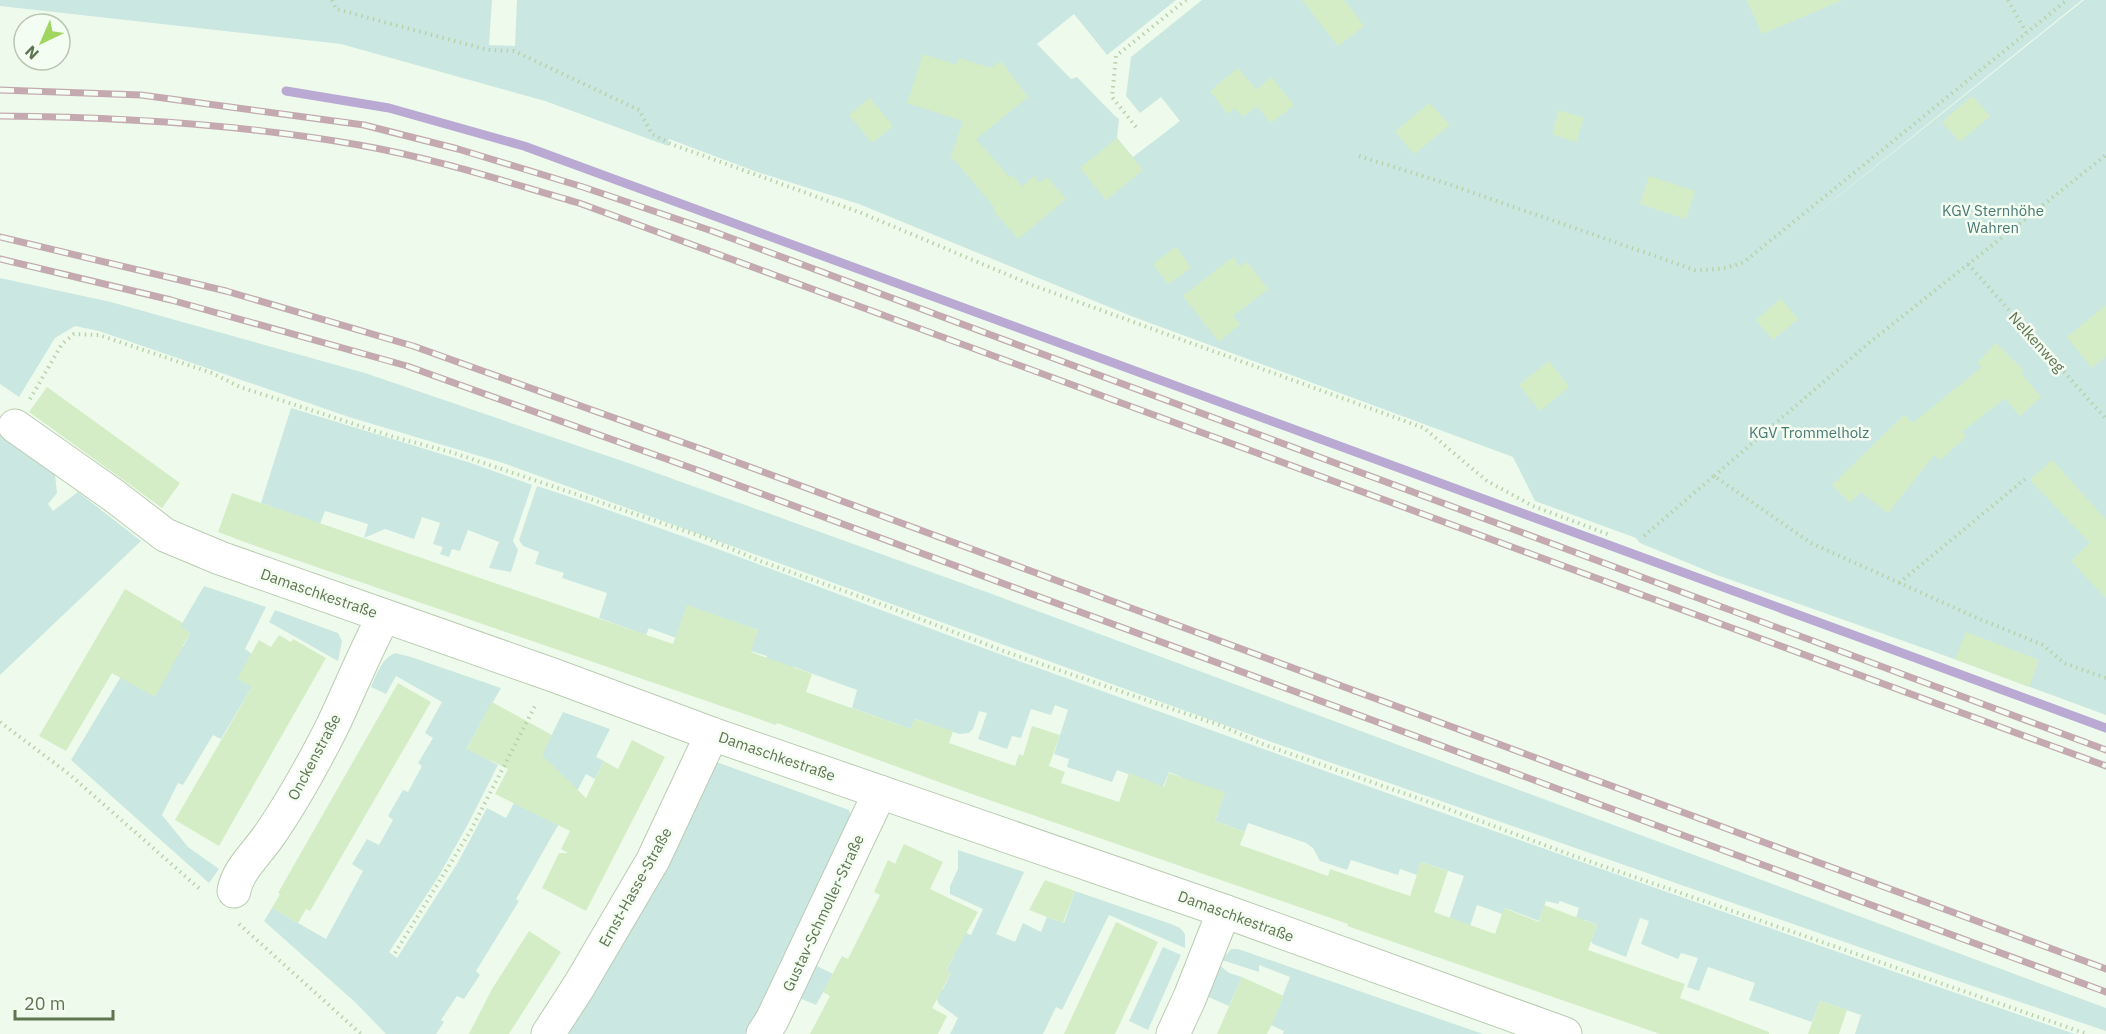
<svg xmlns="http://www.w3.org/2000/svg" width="2106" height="1034" viewBox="0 0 2106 1034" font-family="'IBM Plex Sans',sans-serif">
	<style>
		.green { fill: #cbe7e2 }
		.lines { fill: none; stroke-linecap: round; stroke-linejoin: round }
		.stream { stroke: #b9a9d3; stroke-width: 9 }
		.building { fill: #d5edc6 }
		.minor-casing { stroke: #bbccb2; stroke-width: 35 }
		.path { stroke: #b9d2a9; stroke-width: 4; stroke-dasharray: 1.5 4.5; stroke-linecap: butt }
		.minor { stroke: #fff; stroke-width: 33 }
		.rail-casing { stroke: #c4aab0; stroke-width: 7 }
		.rail { stroke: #f4fdf2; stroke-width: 4.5; stroke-dasharray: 14; stroke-linecap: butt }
		.labels { text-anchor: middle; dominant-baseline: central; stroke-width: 5; stroke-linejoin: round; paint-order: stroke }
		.park-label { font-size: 15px; fill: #4a7875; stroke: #f4fdf2 }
		.street-label { font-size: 15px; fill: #5f7451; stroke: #f4fdf2 }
	</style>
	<rect width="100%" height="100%" fill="#eefbec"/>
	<g class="green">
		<polygon points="0,0 492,0 489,45 515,46 517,0 1176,0 1107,55 1074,14 1037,44 1071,79 1077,77 1115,116 1119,119 1117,138 1133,157 1180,121 1161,97 1140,113 1126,96 1131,57 1202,0 2082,0 1776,246 2084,0 2106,0 2106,715 1943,655 1717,575 1640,543 1636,538 1535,501 1513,457 1131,316 859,204 757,172 669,139 668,146 545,101 341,44 0,6"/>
		<polygon points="0,278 111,302 365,373 637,466 992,594 2106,1008 2106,1031 1896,960 1263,739 503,463 349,417 99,331 75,326 55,338 19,397 0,384"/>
		<polygon points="291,408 471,463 532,485 513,541 518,550 511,572 489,568 499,542 468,530 460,551 452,549 449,557 440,554 443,547 433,544 440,523 422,517 414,539 385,529 364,538 368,524 325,511 320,524 261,503"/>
		<polygon points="0,433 55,474 57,493 48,504 53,511 78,492 141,541 0,675"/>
		<path d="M537 486C696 538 851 600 1008 657 1362 785 1718 911 2075 1034H1855L1861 1015 1820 1001 1812 1022 1749 1000 1755 983 1708 967 1699 991 1687 987 1698 958 1681 953 1678 959 1641 944 1649 921 1640 918 1626 957 1593 944 1591 941 1597 925 1585 920 1578 938 1571 935 1579 908 1560 901 1558 904 1546 901 1539 921 1505 908 1502 914 1477 905 1470 926 1449 919 1464 876 1421 862 1417 875 1400 869 1398 875 1351 860 1347 870 1320 861 1313 848 1306 843 1248 823 1245 832 1215 821 1218 813 1183 778 1169 772 1163 787 1117 770 1112 782 1067 767 1069 759 1054 754 1068 710 1055 705 1051 715 1031 709 1021 738 1012 736 1007 749 978 739 987 713 979 711 973 729 969 733 959 734 915 719 911 729 852 708 857 690 794 667 762 668 767 656 750 651 758 630 731 621 676 638 649 628 646 635 599 618 607 593 562 578 564 573 535 564 539 552 523 546 519 540Z"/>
		<polygon points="204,586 266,607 245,649 252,654 252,687 221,739 213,735 183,785 178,783 162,815 188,847 219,869 209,883 71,760 150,628 183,647 190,633 180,627"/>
		<polygon points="275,610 338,633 342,641 338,661 269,622"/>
		<path d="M395 653 411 657 501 688 467 748 498 765 467 826 437 879 389 952 397 958 457 864 487 808 506 818 514 803 528 810 539 760 563 712 610 729 596 757 604 761 595 779 586 774 572 801 516 899 519 901 476 971 480 975 464 999 457 996 441 1020 444 1022 436 1034H386L356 1003 264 921 272 908 326 939 363 871 352 864 367 839 379 845 393 820 388 816 403 790 408 792 422 766 418 763 433 738 425 733 442 702 396 676 386 694 371 687C377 674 381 659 395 653Z"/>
		<polygon points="711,760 849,810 853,824 758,1013 745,1034 563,1034"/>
		<polygon points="958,850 1024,872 996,934 1015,942 1023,923 1041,932 1047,917 1064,923 1075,891 1171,924 1180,928 1185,934 1185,948 1109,915 1062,1010 1056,1007 1043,1034 950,1034 958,1018 939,1004 934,993 943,989 951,973 946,970 954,956 922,939 932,918 971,935 983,909 950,894 950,886 958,869"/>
		<polygon points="1163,947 1181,955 1148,1030 1129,1021"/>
		<polygon points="1231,949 1238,949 1483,1034 1283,1034 1284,1031 1271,1025 1290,977 1259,965 1259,972 1222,960"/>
		<polygon points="815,965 833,974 816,1005 797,997"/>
		<polygon points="1219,965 1229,973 1242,977 1229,1006 1206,996"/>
	</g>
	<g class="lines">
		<polyline class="stream" points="286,91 389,108 524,146 2106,728"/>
	</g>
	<g class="building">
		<polygon points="1302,0 1344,0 1364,26 1338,46"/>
		<polygon points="1747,0 1843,0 1762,34"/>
		<polygon points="923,54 957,65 959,58 991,68 1001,61 1028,97 976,139 1009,177 1012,175 1022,187 1034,176 1039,183 1047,177 1066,199 1018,239 993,210 995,208 953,158 950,160 963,121 907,103"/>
		<polygon points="1238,68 1256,90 1271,77 1294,105 1271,123 1257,106 1243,117 1235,108 1228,114 1210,91"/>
		<polygon points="1972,96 1990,116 1960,142 1942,122"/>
		<polygon points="870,98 893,126 872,143 849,115"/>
		<polygon points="1429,103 1450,125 1414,154 1395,132"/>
		<polygon points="1559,110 1584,118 1576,142 1552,134"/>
		<polygon points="1117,138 1143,170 1106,200 1080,168"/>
		<polygon points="1649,176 1695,191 1686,219 1640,204"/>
		<polygon points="1176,247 1191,268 1168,284 1153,264"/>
		<polygon points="1233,257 1240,267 1247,262 1268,289 1233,316 1240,324 1219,342 1183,296"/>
		<polygon points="1781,299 1798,319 1773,340 1756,320"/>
		<polygon points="2106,305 2106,356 2092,368 2067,337"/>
		<polygon points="1996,343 2023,370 2021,373 2041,397 2020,416 2005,398 1962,432 1966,437 1940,460 1934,455 1888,513 1861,492 1850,503 1832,485 1904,415 1913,423 1982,367 1977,363"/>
		<polygon points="1549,361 1569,387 1540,411 1519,385"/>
		<polygon points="47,387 180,483 162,508 29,412"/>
		<polygon points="2052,460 2106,520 2106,598 2071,561 2090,543 2030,480"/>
		<polygon points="232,493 673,644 687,605 758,630 751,652 812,674 806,692 911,729 914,719 953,731 949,743 1015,766 1019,754 1023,756 1032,726 1060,735 1049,766 1065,772 1061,783 1119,802 1129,773 1164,787 1169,773 1198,783 1225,792 1215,821 1245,832 1240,845 1328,876 1330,869 1410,896 1421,862 1448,871 1434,912 1495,934 1504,908 1539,922 1544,905 1597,925 1588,950 1685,984 1680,998 1769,1032 1769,1034 1660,1034 1347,926 1348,924 969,793 777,723 776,725 247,543 218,532"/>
		<polygon points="125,589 183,623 181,627 190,633 155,697 112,673 66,751 39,736"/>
		<polygon points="1966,632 2039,660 2029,687 1955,659"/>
		<polygon points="279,635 291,642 293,639 326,658 219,846 175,820 252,687 237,679 259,640 271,647"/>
		<polygon points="398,683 431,702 310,911 306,909 298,923 272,908 280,894 278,893"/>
		<polygon points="492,702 552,735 542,755 586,798 604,761 618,769 632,740 665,757 586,911 542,888 559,853 568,853 561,849 570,831 495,794 508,769 467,749"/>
		<polygon points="904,844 943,862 930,889 978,912 946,970 951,973 932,1008 947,1016 938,1034 810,1034 830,996 823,992 842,956 848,959 880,895 874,892 888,860 895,864"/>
		<polygon points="1045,880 1075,891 1063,923 1029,910"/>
		<polygon points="1116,922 1158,942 1115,1034 1064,1034"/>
		<polygon points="529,931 561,952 509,1034 469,1034 492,989"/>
		<polygon points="1242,977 1284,996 1271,1026 1267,1034 1217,1034"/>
		<polygon points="1820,1001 1847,1010 1839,1034 1808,1034"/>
	</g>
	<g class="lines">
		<g class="minor-casing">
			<g id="minor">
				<polyline points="15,426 113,495 165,535 220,558 553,675 712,734 1224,911 1565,1034"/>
				<path d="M234 891C237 871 257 853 268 837 292 803 312 766 331 729 349 692 364 653 384 616"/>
				<polyline points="548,1034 579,986 653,860 712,734"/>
				<polyline points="763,1034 772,1020 880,792"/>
				<polyline points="1173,1034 1190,997 1224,911"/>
			</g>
		</g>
		<g class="path">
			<polyline points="332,0 336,9 488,50 514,51 639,110 652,134 671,144 859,212 1032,285 1424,428 1487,481 1533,506 1610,535"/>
			<polyline points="2008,0 2026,32"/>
			<polyline points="1136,127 1112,97 1116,56 1186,0"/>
			<path d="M1359 156 1445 183 1695 270C1713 270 1727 269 1744 262L2067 0"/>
			<polyline points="1968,264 2106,419"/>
			<polyline points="30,399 62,344 74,334 99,335 212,373 240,387 397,438 451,452 706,538 760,561 886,606 1009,653 1222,726 1265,745 1432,803 1574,856 2087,1034"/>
			<polyline points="1714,476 1870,342 2106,155"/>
			<polyline points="1644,536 1714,476 1811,543 1975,617 2043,645 2064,663 2106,678"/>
			<polyline points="1899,583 2025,479"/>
			<polyline points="0,722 69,774 202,891"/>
			<polyline points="239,924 361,1034"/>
			<polyline points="395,953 471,830 536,704"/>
		</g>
		<use href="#minor" class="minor"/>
		<g class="rail-casing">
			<g id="rail">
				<polyline points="0,90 141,95 364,125 458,149 583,187 712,231 2106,750"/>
				<path d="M0 116C120 117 241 124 359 145 434 158 506 182 579 203L2106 766"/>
				<polyline points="0,237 226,291 413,346 704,450 2106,969"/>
				<polyline points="0,259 171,300 407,366 697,470 2106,992"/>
			</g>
		</g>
		<use href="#rail" class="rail"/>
	</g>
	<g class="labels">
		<g class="park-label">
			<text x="1993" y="210">KGV Sternhöhe<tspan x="1993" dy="17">Wahren</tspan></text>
			<text x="1809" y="432">KGV Trommelholz</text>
		</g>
		<g class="street-label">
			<text transform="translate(2037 342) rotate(48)">Nelkenweg</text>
			<text transform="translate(319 593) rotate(19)">Damaschkestraße</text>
			<text transform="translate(777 756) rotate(19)">Damaschkestraße</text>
			<text transform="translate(314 757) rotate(-62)">Onckenstraße</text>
			<text transform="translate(635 887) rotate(-61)">Ernst-Hasse-Straße</text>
			<text transform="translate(823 913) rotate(-65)">Gustav-Schmoller-Straße</text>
			<text transform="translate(1236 916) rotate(20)">Damaschkestraße</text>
		</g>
	</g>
	<g transform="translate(42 42) rotate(224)"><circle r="28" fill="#f4fdf2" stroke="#b8c6b2" stroke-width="1.5"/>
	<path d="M0-4.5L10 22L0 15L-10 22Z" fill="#a0d65f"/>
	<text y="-9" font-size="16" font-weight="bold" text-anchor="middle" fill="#5f7451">N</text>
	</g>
	<path d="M15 1010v9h98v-9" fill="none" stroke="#5f7451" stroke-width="3"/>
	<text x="24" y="1010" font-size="18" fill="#5f7451" stroke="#f4fdf2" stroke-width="4.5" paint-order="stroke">20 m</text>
</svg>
